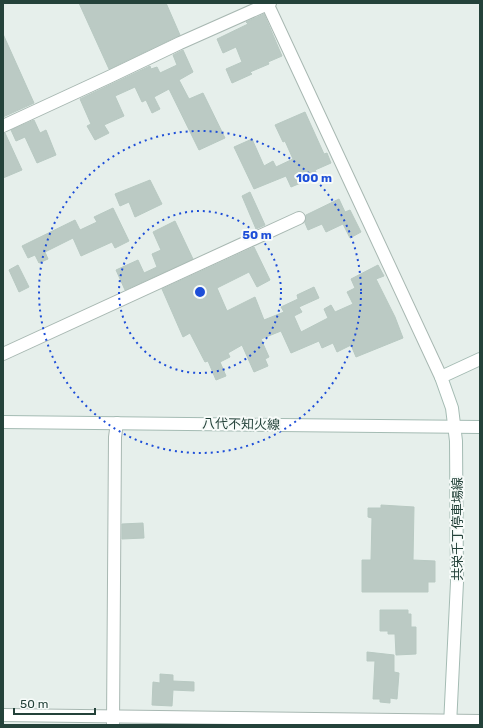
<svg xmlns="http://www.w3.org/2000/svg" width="483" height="728" viewBox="0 0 483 728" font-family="Rubik,'Noto Sans JP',sans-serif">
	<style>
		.building { fill: #bbcac4; stroke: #b8c9c2 }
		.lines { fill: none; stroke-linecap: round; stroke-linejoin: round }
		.street-casing { stroke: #a8b8b2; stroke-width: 14 }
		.secondary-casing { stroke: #a4bbb3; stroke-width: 14 }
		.street { stroke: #fff; stroke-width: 12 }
		.secondary { stroke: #fff; stroke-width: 12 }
		.ring { fill: none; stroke: #1d4ed8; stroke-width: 2; stroke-dasharray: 2 4 }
		.labels { text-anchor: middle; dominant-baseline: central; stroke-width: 4; stroke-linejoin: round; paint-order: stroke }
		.street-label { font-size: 13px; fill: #24423a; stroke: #f7fbf9 }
		.centre { fill: #1d4ed8; stroke: #f7fbf9; stroke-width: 2 }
		.ring-label { font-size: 12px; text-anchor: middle; font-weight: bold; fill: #1d4ed8; stroke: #f7fbf9; stroke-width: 4; stroke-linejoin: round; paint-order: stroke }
	</style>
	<rect width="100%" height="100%" fill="#e6efeb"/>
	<g class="building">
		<polygon points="79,3 166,3 180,35 109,69"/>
		<polygon points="264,14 282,56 268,62 269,64 250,72 252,74 232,83 226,69 242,62 236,47 223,53 217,39 248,24 246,22"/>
		<polygon points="3,34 34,103 3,117"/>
		<polygon points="183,50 193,72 179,80 189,99 203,93 225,138 199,150 169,89 154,97 160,109 152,113 146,100 142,102 135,87 115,96 124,116 104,125 109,133 95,140 87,126 91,124 80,99 150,66 151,69 157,67 160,73 177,65 173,55"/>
		<polygon points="305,112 324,154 327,153 331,163 315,170 318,176 291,187 286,176 254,189 234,147 252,139 264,166 273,161 276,167 293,159 285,141 283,142 275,125"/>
		<polygon points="34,120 40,133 46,130 56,155 37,163 25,137 16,141 11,130"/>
		<polygon points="3,133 5,133 22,170 3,178"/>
		<polygon points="150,180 162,204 135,217 129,202 120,206 115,194"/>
		<polygon points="250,192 265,225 256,229 242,196"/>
		<polygon points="339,199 345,212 350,210 361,232 350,238 343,224 326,232 322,224 308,230 305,223 306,219 306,215"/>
		<polygon points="113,208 129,241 115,248 112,242 81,256 73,238 45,252 48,259 39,263 35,255 28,258 22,246 75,220 80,230 97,222 94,217"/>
		<polygon points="175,221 193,259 125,290 116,270 138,260 144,273 157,267 152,254 161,250 153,232"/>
		<polygon points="254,247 270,280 257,287 249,272 217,288 227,311 255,297 264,320 284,312 281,307 298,299 297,295 314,287 319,298 299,307 302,312 294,316 301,332 328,318 324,309 331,305 335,312 353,304 347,292 355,288 351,279 378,265 384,276 376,279 395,317 403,338 356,357 351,345 337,352 333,343 322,348 319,341 291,353 281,331 261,339 269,357 265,359 268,366 254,372 242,345 228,353 230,357 220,362 226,376 216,380 208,361 205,362 190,333 183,337 162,289"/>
		<polygon points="18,265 29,287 19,292 9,270"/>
		<polygon points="381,505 414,507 413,560 435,561 435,582 428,582 428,592 362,592 362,560 371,560 372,518 368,517 368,508 381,508"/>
		<polygon points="143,523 144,538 122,539 122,524"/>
		<polygon points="380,610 408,610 408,614 411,614 411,627 416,627 416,654 396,655 395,634 388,634 388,631 380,631"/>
		<polygon points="367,652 394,655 394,672 399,673 397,699 390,698 390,703 380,702 380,699 373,699 375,661 367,661"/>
		<polygon points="160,674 173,675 173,681 194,682 194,691 173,690 172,706 152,705 153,682 160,683"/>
	</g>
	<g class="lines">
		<g class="street-casing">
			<g id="street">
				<path d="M267 3C324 128 384 252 441 377"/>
				<polyline points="3,126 109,77 180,43 270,3"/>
				<polyline points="3,354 299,218"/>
				<polyline points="3,715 480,721"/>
				<polyline points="113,725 115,437 117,423"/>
			</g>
		</g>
		<g class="secondary-casing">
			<g id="secondary">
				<polyline points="3,422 480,427"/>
				<polyline points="450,725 457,582 456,441 452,408 441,377 480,359"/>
			</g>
		</g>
		<use href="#street" class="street"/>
		<use href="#secondary" class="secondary"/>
	</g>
	<g class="ring">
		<circle cx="200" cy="292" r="81"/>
		<circle cx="200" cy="292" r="161"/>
	</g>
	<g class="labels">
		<g class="street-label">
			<text transform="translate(241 424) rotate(1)">八代不知火線</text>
			<text transform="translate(457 529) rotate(-90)">共栄千丁停車場線</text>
		</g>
	</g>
	<circle cx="200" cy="292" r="6" class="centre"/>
	<g class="ring-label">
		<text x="314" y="182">100 m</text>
		<text x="257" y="239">50 m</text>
	</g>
	<rect width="483" height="728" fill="none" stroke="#24423a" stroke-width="8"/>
	<path d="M14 708v6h81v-6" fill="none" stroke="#24423a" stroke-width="2"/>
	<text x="20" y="708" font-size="12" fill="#24423a" stroke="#f7fbf9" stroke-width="3" paint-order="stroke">50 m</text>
</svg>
